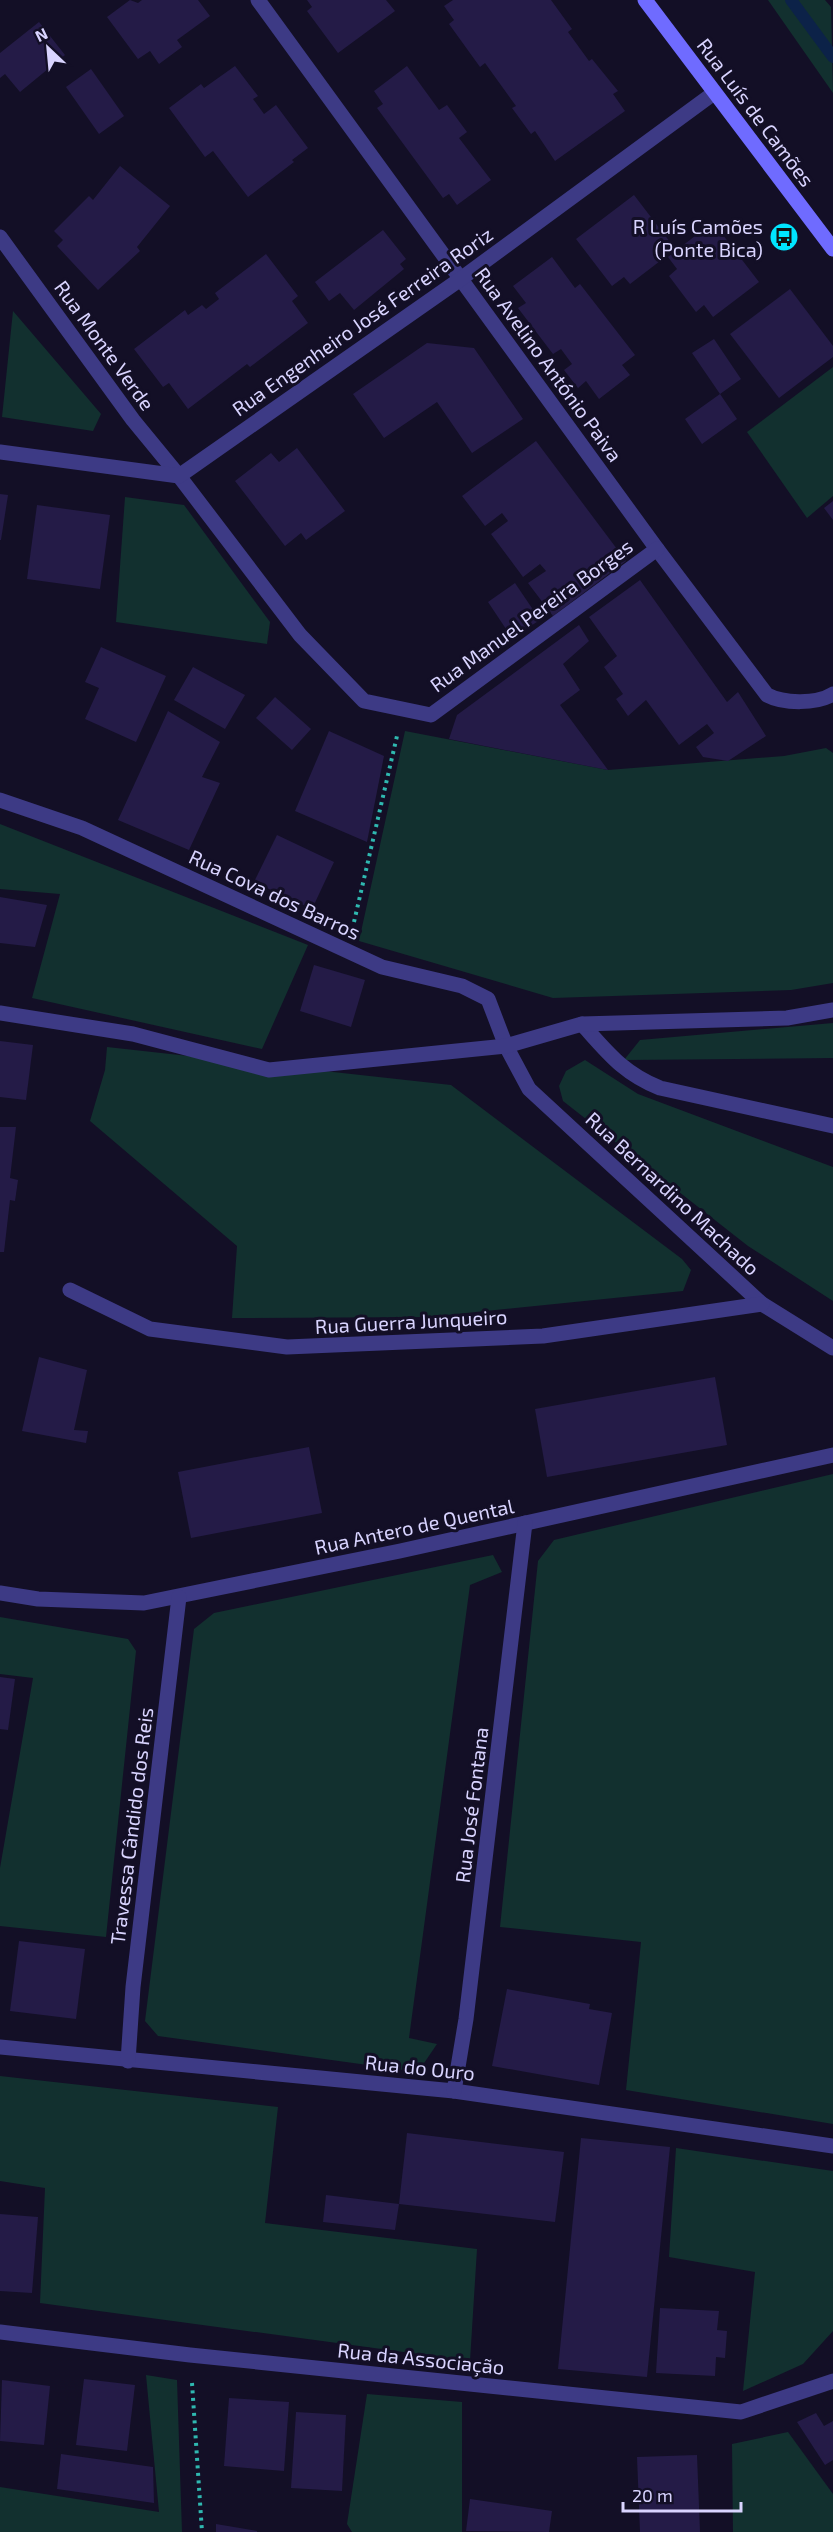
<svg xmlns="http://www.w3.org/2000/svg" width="833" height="2532" viewBox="0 0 833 2532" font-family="'Exo 2',sans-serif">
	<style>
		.green { fill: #12302f }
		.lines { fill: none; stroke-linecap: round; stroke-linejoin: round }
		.stream { stroke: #0c2248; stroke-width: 12 }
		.building { fill: #241b47 }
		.path { stroke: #2fb8b0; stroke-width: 4; stroke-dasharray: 3 4.5; stroke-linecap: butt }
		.lane { stroke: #3d3a85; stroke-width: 15 }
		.street { stroke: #3d3a85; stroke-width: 15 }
		.secondary { stroke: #6f6bff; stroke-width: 15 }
		.labels { text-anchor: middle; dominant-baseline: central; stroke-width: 6; stroke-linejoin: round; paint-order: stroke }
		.street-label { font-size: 20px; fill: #d9d4ff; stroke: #130f26 }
		.poi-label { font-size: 20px; fill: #d9d4ff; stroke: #130f26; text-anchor: end }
	</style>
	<rect width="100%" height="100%" fill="#130f26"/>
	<g class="green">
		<polygon points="768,0 825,0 831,7 833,93"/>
		<polygon points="13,311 101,414 93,431 2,417"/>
		<polygon points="833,367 833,496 807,518 747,432"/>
		<polygon points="125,497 184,505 270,622 267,644 116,622"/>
		<polygon points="405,731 608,770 784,756 826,748 833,753 833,983 791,990 553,998 359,941"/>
		<polygon points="0,824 308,945 262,1049 32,998 60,894 0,889"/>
		<polygon points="833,1023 833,1058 624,1060 640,1040"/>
		<polygon points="107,1047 451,1085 682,1259 691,1270 683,1291 427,1317 232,1318 237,1246 90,1121 105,1070"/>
		<polygon points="585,1060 638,1094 833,1167 833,1301 748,1246 563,1101 559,1086 566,1071"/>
		<polygon points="833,1474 833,2124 626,2090 641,1942 500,1927 538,1561 554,1540"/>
		<polygon points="493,1555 502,1572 470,1585 409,2038 437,2044 418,2072 158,2036 145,2021 194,1629 214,1613"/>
		<polygon points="0,1617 128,1639 136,1651 106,1937 0,1926 0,1868 33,1678 0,1674"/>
		<polygon points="0,2076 278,2107 265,2223 477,2249 470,2361 40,2303 45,2188 0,2181"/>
		<polygon points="676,2148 833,2171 833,2331 803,2364 743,2391 755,2272 669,2257"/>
		<polygon points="146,2375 177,2380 182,2532 0,2532 0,2487 159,2512"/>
		<polygon points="367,2394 462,2402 462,2532 352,2532 347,2524"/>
		<polygon points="788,2432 833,2494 833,2532 733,2532 732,2444"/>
	</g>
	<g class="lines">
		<polyline class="stream" points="791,0 833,57"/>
	</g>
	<g class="building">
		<polygon points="130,0 138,3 142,0 198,0 210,16 177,40 182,47 159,64 150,51 138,59 107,17"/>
		<polygon points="307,0 386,0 395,11 338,53 307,11 312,7"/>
		<polygon points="453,0 551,0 572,29 568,32 589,61 592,59 618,91 613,94 625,111 555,161 535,131 531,134 512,108 516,106 485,63 480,67 449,24 454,20 444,6"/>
		<polygon points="39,22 65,55 20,92 5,74 0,78 0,53"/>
		<polygon points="235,66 258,96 253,99 264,114 276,105 308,148 292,160 294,162 248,197 213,151 205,157 169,108 201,84 204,88"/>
		<polygon points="407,66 439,110 447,105 467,132 459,138 491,180 457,205 449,194 443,198 377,108 383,104 374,91"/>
		<polygon points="91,69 124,116 99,134 66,87"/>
		<polygon points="120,166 170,206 137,247 140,251 98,290 57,246 63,240 54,231 89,196 93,200"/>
		<polygon points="634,195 670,242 658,250 664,258 630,284 624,277 612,286 576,239"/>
		<polygon points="713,222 759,282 713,317 704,305 696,312 669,276 677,269 668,257"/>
		<polygon points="383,230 406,259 400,264 404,269 354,310 340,293 329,301 315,282"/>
		<polygon points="266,254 298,296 292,301 308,323 250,367 247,364 188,409 169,383 163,387 134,349 185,310 188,315 202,305 206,309 219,299 215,293"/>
		<polygon points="552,257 575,288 580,284 635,355 622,365 630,375 599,399 586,381 578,388 564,370 572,364 561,349 553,354 518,308 526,303 513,286"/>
		<polygon points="790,289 833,346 833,357 779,398 730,334"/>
		<polygon points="714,339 741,379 720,394 737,419 702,444 685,419 720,394 692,353"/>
		<polygon points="427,343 474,348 523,419 472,453 437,402 384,438 353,394"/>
		<polygon points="536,441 626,561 553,616 528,583 546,571 540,564 523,577 491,534 508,521 502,513 485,526 462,496"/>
		<polygon points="297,448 345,511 306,540 301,533 285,546 235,481 271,453 279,462"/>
		<polygon points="0,494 8,495 1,540 0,540"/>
		<polygon points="833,501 833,520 824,508"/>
		<polygon points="37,505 110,515 100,589 27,579"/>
		<polygon points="640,580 727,702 738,692 766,736 728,761 703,757 696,747 714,733 707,724 679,745 646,700 628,716 616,699 623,694 604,667 617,656 589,617"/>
		<polygon points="515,583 540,620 512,638 488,602"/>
		<polygon points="579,625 589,641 563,664 580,690 560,705 608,770 449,739 457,715"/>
		<polygon points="101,647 166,676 136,742 85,719 99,688 85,682"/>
		<polygon points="193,667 245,695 225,729 174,700"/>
		<polygon points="275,697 311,729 292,750 256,718"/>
		<polygon points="168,711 220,742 202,777 220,783 189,850 118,820"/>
		<polygon points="329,731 384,756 367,842 295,811"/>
		<polygon points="277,835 334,862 312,909 254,882"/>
		<polygon points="0,897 47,905 35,947 0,943"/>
		<polygon points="314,965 365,980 351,1027 300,1011"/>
		<polygon points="0,1041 33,1045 26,1100 0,1097"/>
		<polygon points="0,1127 16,1127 10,1178 18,1180 15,1201 10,1200 4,1252 0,1252"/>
		<polygon points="39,1357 87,1370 74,1430 88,1431 86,1443 22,1431"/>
		<polygon points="715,1377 727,1445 547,1477 535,1409"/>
		<polygon points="309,1447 322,1513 191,1538 178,1472"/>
		<polygon points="0,1677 15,1679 8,1730 0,1729"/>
		<polygon points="19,1941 85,1949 76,2019 10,2011"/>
		<polygon points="507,1989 590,2004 589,2009 612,2013 599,2085 492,2066"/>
		<polygon points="407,2133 564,2152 555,2222 399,2204"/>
		<polygon points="581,2138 670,2147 647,2377 558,2369"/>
		<polygon points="326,2195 399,2204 395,2230 323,2222"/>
		<polygon points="0,2214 38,2217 32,2293 0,2291"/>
		<polygon points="660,2308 719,2311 717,2330 727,2331 725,2358 716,2357 715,2376 656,2373"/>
		<polygon points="84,2379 135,2385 127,2451 76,2445"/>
		<polygon points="2,2380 50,2386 44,2445 0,2441"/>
		<polygon points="229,2398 289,2402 284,2471 224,2466"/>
		<polygon points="296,2412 346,2415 342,2491 291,2488"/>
		<polygon points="816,2413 824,2426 833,2421 833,2460 825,2465 797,2422"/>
		<polygon points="61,2454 153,2467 154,2503 57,2489"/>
		<polygon points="697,2455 700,2532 640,2532 637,2457"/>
		<polygon points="470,2499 552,2511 549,2532 466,2531"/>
		<polygon points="216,2524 257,2531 257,2532 216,2532"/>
	</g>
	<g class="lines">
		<g class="path">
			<polyline points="354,922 397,736"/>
			<polyline points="192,2383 202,2532"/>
		</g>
		<path class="lane" d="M582 1024C608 1053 623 1073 660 1088L833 1126"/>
		<g class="street">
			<path d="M258 0 657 549 767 695C784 704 817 704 833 694"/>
			<polyline points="0,237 133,420 179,476 300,635 364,701 431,715 657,549"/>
			<polyline points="0,452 179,476 462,278 714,93"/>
			<polyline points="0,800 82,828 382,967 462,986 488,999 506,1046 529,1089 762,1304 833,1348"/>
			<polyline points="0,1013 133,1034 269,1070 506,1046 582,1024 787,1018 833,1010"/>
			<polyline points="70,1290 150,1329 287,1347 543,1336 762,1304"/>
			<polyline points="0,1593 38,1599 144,1603 400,1551 833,1455"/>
			<polyline points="0,2047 454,2091 833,2146"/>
			<polyline points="128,2061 133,1987 179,1597"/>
			<polyline points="454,2091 466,2019 525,1523"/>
			<polyline points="0,2332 190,2355 741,2412 833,2381"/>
		</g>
		<polyline class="secondary" points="645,0 833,249"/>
	</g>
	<defs>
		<g id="bus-disc" transform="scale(1.5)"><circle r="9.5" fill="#00e5ff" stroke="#130f26"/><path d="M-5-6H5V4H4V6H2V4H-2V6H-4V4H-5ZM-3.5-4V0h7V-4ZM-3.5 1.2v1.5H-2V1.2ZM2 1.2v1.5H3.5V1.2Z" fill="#111"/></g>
	</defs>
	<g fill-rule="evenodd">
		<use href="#bus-disc" x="784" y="237"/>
	</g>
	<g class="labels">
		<g class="street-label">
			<text transform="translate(756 112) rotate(53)">Rua Luís de Camões</text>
			<text transform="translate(362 321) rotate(-35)">Rua Engenheiro José Ferreira Roriz</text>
			<text transform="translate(105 345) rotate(54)">Rua Monte Verde</text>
			<text transform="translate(549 364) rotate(54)">Rua Avelino António Paiva</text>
			<text transform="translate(531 615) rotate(-36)">Rua Manuel Pereira Borges</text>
			<text transform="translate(275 894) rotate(25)">Rua Cova dos Barros</text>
			<text transform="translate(673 1193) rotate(43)">Rua Bernardino Machado</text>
			<text transform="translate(411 1321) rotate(-3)">Rua Guerra Junqueiro</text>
			<text transform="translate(414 1526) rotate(-12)">Rua Antero de Quental</text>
			<text transform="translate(471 1805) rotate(-83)">Rua José Fontana</text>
			<text transform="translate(131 1826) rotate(-83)">Travessa Cândido dos Reis</text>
			<text transform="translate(420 2067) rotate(6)">Rua do Ouro</text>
			<text transform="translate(421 2358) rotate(6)">Rua da Associação</text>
		</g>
		<g class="poi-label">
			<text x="763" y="226">R Luís Camões<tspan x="763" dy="23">(Ponte Bica)</tspan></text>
		</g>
	</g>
	<g transform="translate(48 48) rotate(334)" stroke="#130f26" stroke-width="4.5" paint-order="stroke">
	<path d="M0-4.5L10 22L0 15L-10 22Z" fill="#d9d4ff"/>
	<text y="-9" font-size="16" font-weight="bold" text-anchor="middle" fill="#d9d4ff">N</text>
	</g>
	<path d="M623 2502v9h118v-9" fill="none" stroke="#d9d4ff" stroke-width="3"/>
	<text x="632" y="2502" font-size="18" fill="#d9d4ff" stroke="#130f26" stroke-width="4.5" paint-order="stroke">20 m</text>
</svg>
